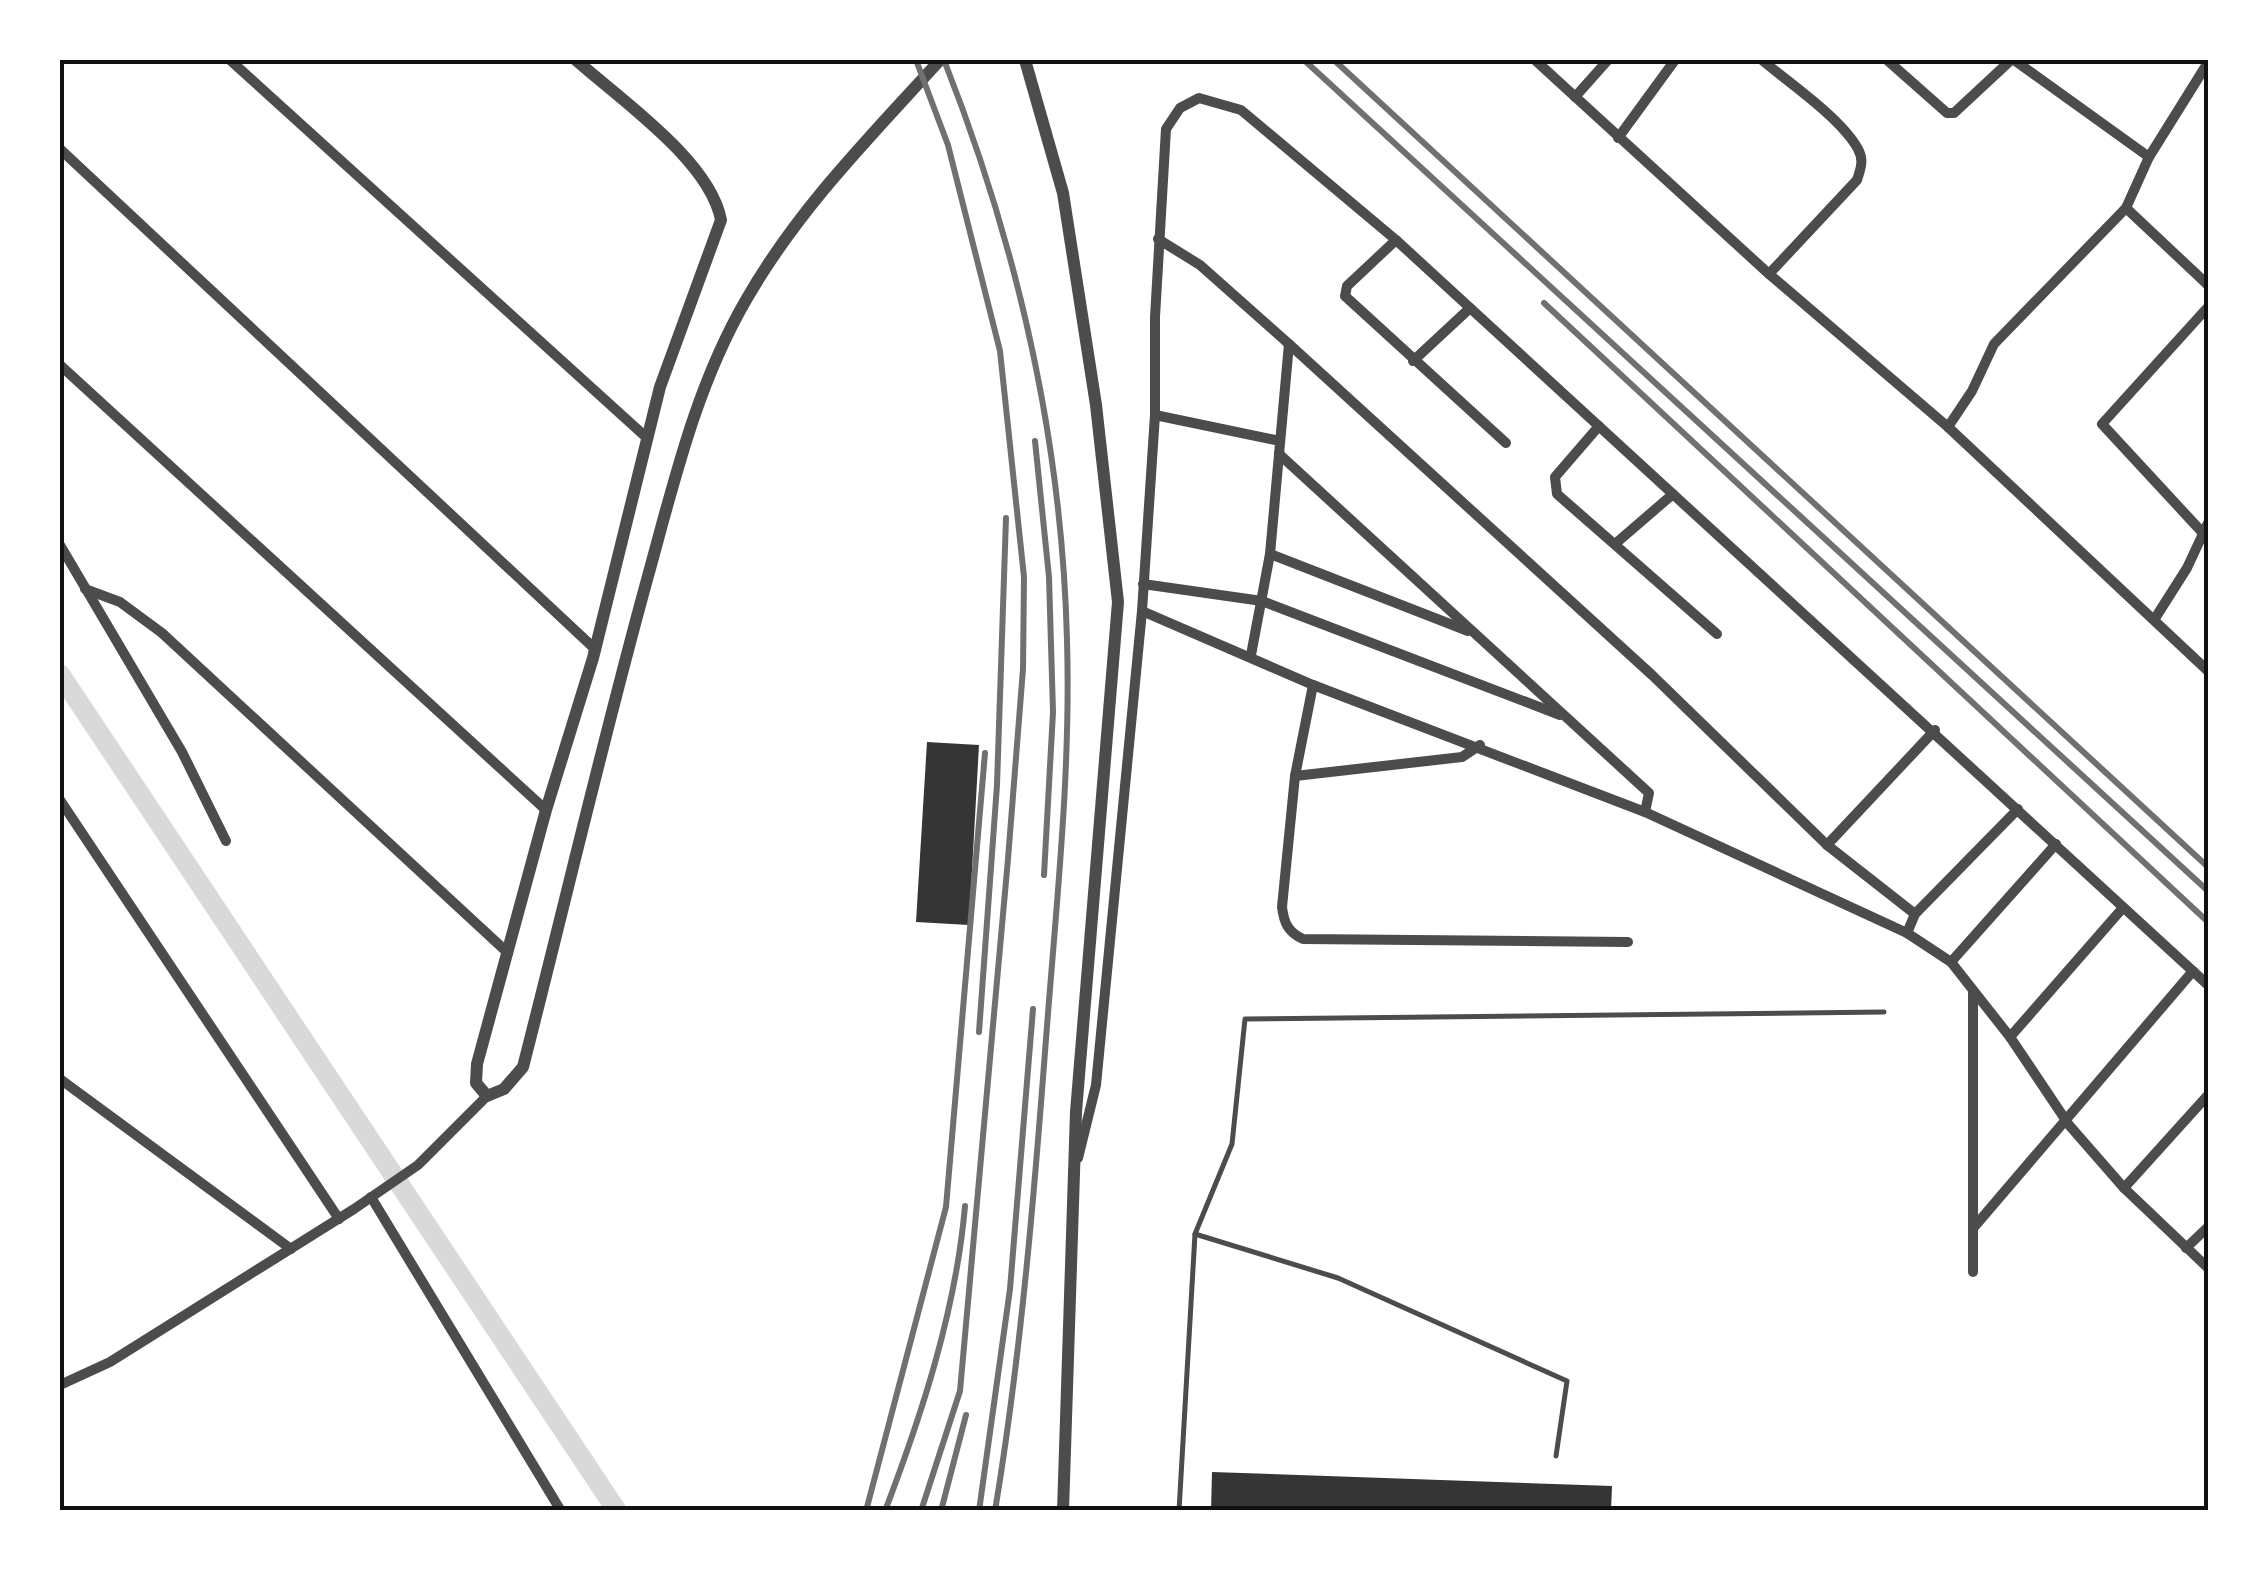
<svg xmlns="http://www.w3.org/2000/svg" width="2268" height="1571" viewBox="0 0 2268 1571" font-family="'Alegreya Sans',sans-serif">
	<style>
		.lines { fill: none; stroke-linecap: round; stroke-linejoin: round }
		.canal { stroke: #d9d9d9; stroke-width: 20 }
		.building { fill: #353535 }
		.service { stroke: #4c4c4c; stroke-width: 5 }
		.minor { stroke: #4c4c4c; stroke-width: 10 }
		.tertiary { stroke: #4c4c4c; stroke-width: 12 }
		.rail { stroke: #707070; stroke-width: 6 }
		.neatline { fill: none; stroke: #111; stroke-width: 4 }
	</style>
	<rect width="100%" height="100%" fill="#fff"/>
	<g class="lines">
		<polyline class="canal" points="60,674 617,1511"/>
	</g>
	<g class="building">
		<polygon points="927,742 979,745 969,925 916,922"/>
		<polygon points="1212,1472 1612,1486 1611,1511 1211,1511"/>
	</g>
	<g class="lines">
		<g class="service">
			<polyline points="1195,1234 1338,1278 1567,1381 1556,1456"/>
			<polyline points="1179,1511 1195,1234 1232,1144 1245,1019 1884,1012"/>
		</g>
		<g class="minor">
			<polyline points="230,60 647,438"/>
			<polyline points="1535,60 1769,274 1948,427 2208,671"/>
			<path d="M1762 60C1789 83 1841 118 1858 149 1864 160 1861 168 1857 180L1769 274"/>
			<polyline points="1887,60 1947,113 1954,113 2011,60"/>
			<polyline points="2014,60 2149,157"/>
			<polyline points="1575,97 1608,60"/>
			<polyline points="1618,138 1675,60"/>
			<polyline points="60,149 595,649"/>
			<polyline points="2126,208 2208,285"/>
			<polyline points="1158,239 1200,265 1289,344 1652,675 1827,845 1915,914"/>
			<polyline points="1396,240 1347,286 1345,296 1506,443"/>
			<polyline points="1413,361 1470,308"/>
			<polyline points="60,365 546,810"/>
			<polyline points="1155,415 1280,441"/>
			<polyline points="1599,426 1555,477 1557,494 1717,634"/>
			<polyline points="1948,427 1972,391 1994,344 2126,208 2149,157 2207,64"/>
			<polyline points="1279,454 1649,793 1645,812"/>
			<polyline points="2201,531 2102,424 2208,307"/>
			<polyline points="1615,544 1673,494"/>
			<polyline points="60,545 182,752 226,841"/>
			<polyline points="1270,554 1468,631"/>
			<polyline points="1143,584 1262,601 1560,715"/>
			<polyline points="85,589 120,602 162,633 508,953"/>
			<polyline points="1142,611 1313,685 1645,812 1907,933 1951,962 2010,1037 2069,1125 2124,1188 2208,1268"/>
			<polyline points="2154,620 2187,568 2208,523"/>
			<polyline points="1251,655 1270,554 1289,344"/>
			<path d="M1313 685 1295 776 1282 907C1284 923 1288 932 1303 939L1628 942"/>
			<polyline points="1295,776 1462,757 1480,745"/>
			<polyline points="60,800 339,1219"/>
			<polyline points="1827,845 1935,730"/>
			<polyline points="1907,933 1915,914 2018,809"/>
			<polyline points="1951,962 2056,844"/>
			<polyline points="2010,1037 2121,910"/>
			<polyline points="60,1079 291,1249"/>
			<polyline points="1078,1158 1096,1085 1142,611 1155,415 1155,317 1166,129 1180,108 1199,98 1241,110 1396,240 2208,985"/>
			<polyline points="2124,1188 2208,1095"/>
			<polyline points="371,1197 561,1511"/>
			<polyline points="1975,1226 2193,971"/>
			<polyline points="2186,1248 2208,1227"/>
			<polyline points="1973,1272 1973,993"/>
			<polyline points="60,1385 110,1362 354,1209 418,1165 487,1096"/>
		</g>
		<g class="tertiary">
			<path d="M576 60C621 100 710 161 721 220L660 387 593 658 546 810 477 1064 476 1083 487 1096 504 1089 523 1067C565 903 603 739 648 576 674 482 696 386 746 300 798 209 870 137 940 60"/>
			<polyline points="1025,60 1063,193 1096,405 1118,602 1076,1112 1063,1511"/>
		</g>
		<g class="rail">
			<polyline points="916,60 948,145 1000,351 1024,577 1023,669 1008,859 960,1391 921,1511"/>
			<path d="M944 60C1017 245 1062 441 1067 640 1071 773 1056 907 1046 1039 1034 1197 1021 1354 995 1511"/>
			<polyline points="1304,60 2208,891"/>
			<polyline points="1334,60 2208,867"/>
			<polyline points="1544,303 2208,922"/>
			<polyline points="1035,441 1049,577 1053,712 1044,875"/>
			<polyline points="979,1032 997,785 1006,518"/>
			<polyline points="866,1511 946,1207 985,753"/>
			<path d="M885 1511C922 1414 956 1310 965 1206"/>
			<polyline points="941,1511 966,1415"/>
			<polyline points="979,1511 1010,1289 1033,1009"/>
		</g>
	</g>
	<rect width="2268" height="1571" fill="none" stroke="#ffffff" stroke-width="125"/>
	<rect x="62" y="62" width="2144" height="1446" class="neatline"/>
</svg>
